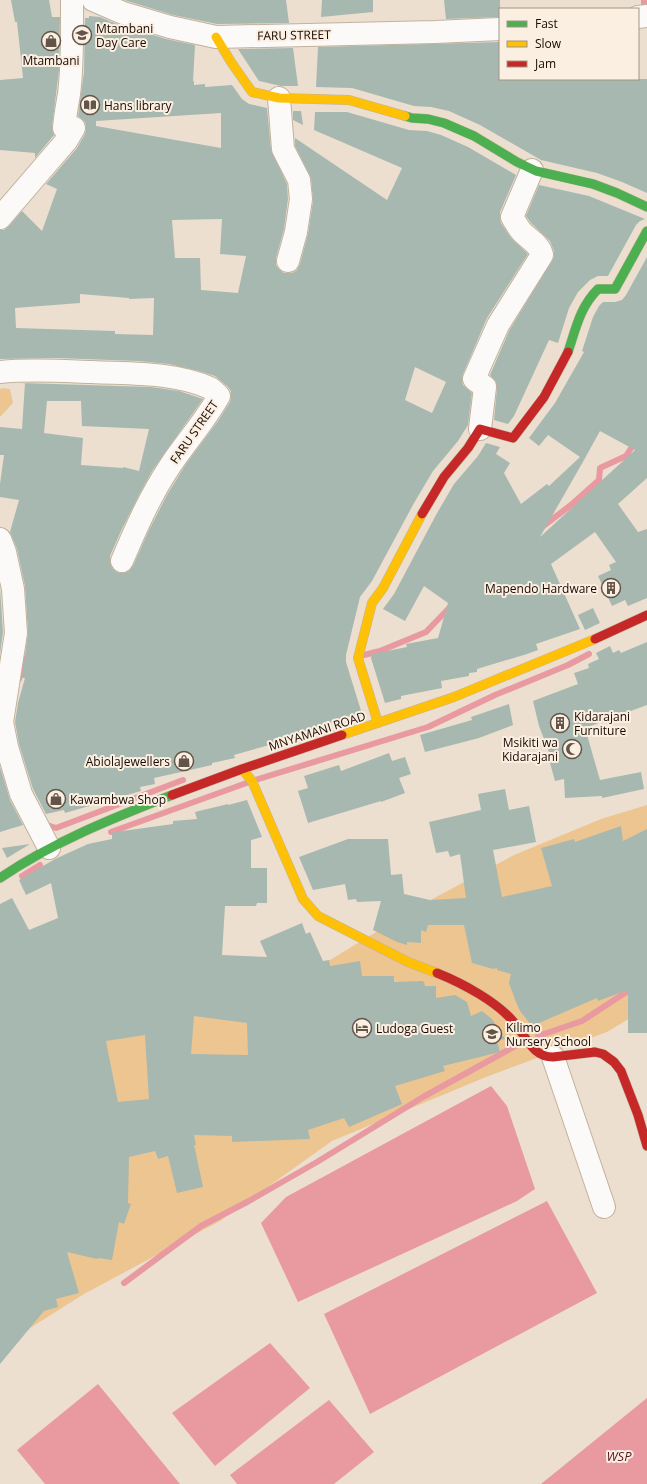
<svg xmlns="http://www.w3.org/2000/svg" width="647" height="1484" viewBox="0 0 647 1484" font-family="'Open Sans',sans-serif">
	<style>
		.green { fill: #edc590 }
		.water { fill: #e89aa0 }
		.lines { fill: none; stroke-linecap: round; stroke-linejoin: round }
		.stream { stroke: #e89aa0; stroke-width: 6 }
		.building { fill: #a7b8b0; fill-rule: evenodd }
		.street-casing { stroke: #c2b29d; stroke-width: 24 }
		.fast-casing { stroke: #c2b29d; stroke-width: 10 }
		.slow-casing { stroke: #c2b29d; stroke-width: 10 }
		.jam-casing { stroke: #c2b29d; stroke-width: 10 }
		.street { stroke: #fcfaf8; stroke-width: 22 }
		.fast { stroke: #4caf50; stroke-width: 9 }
		.slow { stroke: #ffc107; stroke-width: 9 }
		.jam { stroke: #c62828; stroke-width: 9 }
		.labels { text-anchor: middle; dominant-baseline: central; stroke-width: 4; stroke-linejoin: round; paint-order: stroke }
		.poi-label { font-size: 12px; fill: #190900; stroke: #fbefe2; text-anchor: start }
		.street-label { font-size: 12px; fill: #190900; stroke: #fbefe2 }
		.water-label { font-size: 13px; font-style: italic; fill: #571524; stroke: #fbefe2 }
	</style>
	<rect width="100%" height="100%" fill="#ecdfd0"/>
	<g class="green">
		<polygon points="2,388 10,389 13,403 0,417 0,389"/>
		<polygon points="647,805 647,1008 607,1032 486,1077 332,1141 220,1221 84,1294 0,1347 0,1050 234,1004 330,960 414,909 514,855 601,819"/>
	</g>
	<g class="water">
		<polygon points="491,1086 507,1106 535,1189 517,1201 298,1302 261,1223 286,1197"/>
		<polygon points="547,1201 597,1293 370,1414 324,1314"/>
		<polygon points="270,1343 310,1388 215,1466 172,1413"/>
		<polygon points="98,1384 180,1484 45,1484 17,1450"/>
		<polygon points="647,1398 647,1484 541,1484"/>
		<polygon points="329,1400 374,1452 334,1484 237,1484 230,1475"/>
	</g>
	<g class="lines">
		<g class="stream">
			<polyline points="644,0 644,12"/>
			<polyline points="542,527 571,505 599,480 600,468 626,456 635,442"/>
			<polyline points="364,655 380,651 426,632 451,606"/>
			<polyline points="19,679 22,669 22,658"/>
			<polyline points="43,822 47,825 56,828 183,780"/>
			<polyline points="111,832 252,781 428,727 495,695 568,665 589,654"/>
			<polyline points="22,876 40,865"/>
			<polyline points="538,1036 582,1021 628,991 647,991"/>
			<polyline points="124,1283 201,1226 249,1201 317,1162 423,1097 519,1044"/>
		</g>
	</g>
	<g class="building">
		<polygon points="11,0 49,0 52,17 60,17 59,70 52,127 54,135 35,158 35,153 0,150 0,80 23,78 17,22 15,22"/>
		<polygon points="124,0 286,0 289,23 217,24 173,15"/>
		<polygon points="322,0 373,0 373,12 321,17"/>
		<polygon points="444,0 500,0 500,17 446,19"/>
		<path d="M89 16 100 17 119 25 166 39 195 45 193 81H194V85L205 84V87L232 85 242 99 249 104 267 108 271 150 287 184 288 199 284 229 276 258V265L279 269 284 273H292L297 270 300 264 308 234 313 201 311 178 295 146V138L387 200 402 168 314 130 315 112H347L409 130 427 131 441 135 468 147 516 175 500 212V218L501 223 511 238 528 254 487 318 463 374 462 379 463 385 472 393 468 425 458 441 433 471 414 503 372 581 360 597 346 655V662L362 714 341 719 268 744 269 745 234 755 235 758 212 763V765L190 770 154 778 155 784 140 787 141 791 65 813 64 810 46 814 33 789 19 744 15 722 18 703 25 678H22L28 632 25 586 17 549 10 532 19 500 0 497V484L4 455H0V427L22 429 25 383H22L151 387 179 391 203 399 152 471 139 495 121 531 110 556V562L112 568 117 572 124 573 129 571 133 566 149 530 167 495 186 464 218 421 230 402 231 397V391L228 387 215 376 199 371 169 364 138 361 57 358 0 359V230H4L9 226 22 211 42 231 57 189 46 184 77 148 85 134 86 128 85 122 78 116 84 72 85 18H89ZM221 113V148L96 126V121ZM222 219 220 254 246 256 238 293 201 290 200 258H175L172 220ZM80 294 129 298V299L154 298 153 335 115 334V331L16 328 15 308 80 303ZM415 367 446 382 432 413 405 400ZM47 401H81L82 426 149 429 139 471 123 467V468L81 465 83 438 44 433Z"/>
		<polygon points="500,42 500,79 647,79 647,193 622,182 597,173 541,160 480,125 449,111 431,107 414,106 352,88 316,87 318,47"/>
		<polygon points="293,48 298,86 281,86 259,81 238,49"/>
		<polygon points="293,111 301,111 303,125 293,120"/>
		<polygon points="539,185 589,196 645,219 640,221 636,225 608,276 598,276 590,280 578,292 569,308 558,343 549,340 514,416 508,424 494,420 497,388 496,382 490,375 509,331 554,257 554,251 550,241 531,223 526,216"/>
		<path d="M647 257V478L618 504 638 532 647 529V598L628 606 625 600 612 606 598 576 611 570 609 565 616 562 595 532 551 564 580 629 536 644 538 650 527 654 477 669V672L469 673V676L441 681 442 688 401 696V699L385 703 371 658 372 654 407 647 406 644 438 638 448 603 424 586 405 621 383 609 394 594 436 515 454 484 478 456 486 443 500 447 496 454 510 463 504 473 521 504 547 484 549 486 580 457 548 435 539 446 529 438 555 403 584 352 582 351 593 317 599 306 603 302H615L622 300 626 295ZM600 431 635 450 540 537 584 460Z"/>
		<polygon points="0,588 3,632 0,654"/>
		<polygon points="593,608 600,623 585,630 578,615"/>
		<polygon points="647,642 647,705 585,728 600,780 641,772 644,789 602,798 602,796 565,798 564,779 555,781 547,752 549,752 539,726 533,701 578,684 574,673 589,668 588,664 599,659 596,653 610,646 613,653 619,650 621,653"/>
		<polygon points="509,704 513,725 479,738 425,752 420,735 472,720 471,717"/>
		<polygon points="389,753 392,761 405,757 411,774 399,778 405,793 381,802 381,801 308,823 298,791 308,788 304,776 339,765 341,771"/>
		<polygon points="0,767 10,800 23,825 0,832"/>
		<polygon points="505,789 509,810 529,806 536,842 493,850 502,897 552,886 541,848 574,839 575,842 621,826 623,841 647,829 647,1033 628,1033 628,990 598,1001 597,998 532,1026 520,1011 516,1002 509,983 511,974 497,970 497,968 493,969 472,963 464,925 428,925 426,932 421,930 421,943 407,942 407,945 397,942 373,930 381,901 357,902 356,899 348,900 345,884 313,890 299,857 348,839 388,839 391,875 402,874 404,894 430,900 466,898 460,854 450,857 448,851 436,853 429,822 481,810 478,794"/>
		<path d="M247 800 262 837 251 840V868H267V903H257L256 906H225L222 955 267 957 260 941 302 923 306 934 310 932 323 961 329 960 330 966 360 961 362 976H394V982L422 981 424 982 425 986H436V998L455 995 467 1002 471 1016 482 1011 492 1019 505 1039 497 1040 500 1052 443 1066 445 1071 395 1086 402 1104 349 1127 344 1118 308 1130 310 1139 232 1142V1136L194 1135 196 1145H194L195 1149 203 1187 177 1193 168 1156 158 1159 155 1151 129 1157 128 1203 131 1204 124 1224 119 1222 112 1260 98 1258 97 1259 67 1252 79 1293 56 1299 58 1307 44 1311 0 1364V904L12 898 29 930 58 918 51 883 26 895 19 880 55 859 88 844 112 839V833L115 832 173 824V821L197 819 195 812 228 804V805ZM194 1016 247 1023 248 1055 191 1054ZM145 1035 149 1099 118 1102 106 1041Z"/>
		<polygon points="30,844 7,858 2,848"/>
	</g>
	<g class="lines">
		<g class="street-casing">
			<g id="street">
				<polyline points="93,0 123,13 170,27 216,37 435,32 500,29"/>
				<polyline points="638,17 647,16"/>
				<polyline points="279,98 283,149 299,180 301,199 296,232 288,261"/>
				<path d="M0 218 67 140 74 128H64C65 116 67 106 69 94 73 63 72 31 72 0"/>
				<path d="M0 372C30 369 61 371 92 372 131 374 174 372 210 388 213 390 216 393 219 396 205 421 186 442 170 466 150 496 136 528 122 561"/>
				<path d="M480 429 485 387 474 379 498 325 542 255C540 244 528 239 521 231 518 227 515 222 512 217L532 170"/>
				<polyline points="0,539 5,552 13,589 16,633 2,722 7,747 21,794 49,848"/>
				<polyline points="553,1057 604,1207"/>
			</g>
		</g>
		<g class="fast-casing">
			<g id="fast">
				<polyline points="405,116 412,118 428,119 444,123 474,136 517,162 536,171 593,184 617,193 647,207"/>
				<path d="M568 352C576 328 580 307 598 289H615L647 231"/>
				<path d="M0 878C53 842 113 818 172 795"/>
			</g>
		</g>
		<g class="slow-casing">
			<g id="slow">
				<polyline points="216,37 231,62 252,92 279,98 349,100 405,116"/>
				<polyline points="378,723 358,658 372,603 383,588 422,514"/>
				<polyline points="342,735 454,697 595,639"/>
				<polyline points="242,769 252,781 303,899 318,916 408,962 437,973"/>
			</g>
		</g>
		<g class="jam-casing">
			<g id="jam">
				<polyline points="422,514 444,477 468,448 480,429 513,438 544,397 568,352"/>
				<polyline points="595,639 647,615"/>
				<polyline points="172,795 242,769 342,735"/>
				<path d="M437 973C462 983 500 1003 516 1025 527 1038 533 1057 553 1057L595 1052 603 1054 614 1062 621 1071 638 1115 647 1146"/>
			</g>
		</g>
		<use href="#street" class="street"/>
		<use href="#fast" class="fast"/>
		<use href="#slow" class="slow"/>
		<use href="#jam" class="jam"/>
	</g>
	<defs>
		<g id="school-ring" transform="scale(1)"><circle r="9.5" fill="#fbefe2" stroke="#635449" stroke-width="1.5"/><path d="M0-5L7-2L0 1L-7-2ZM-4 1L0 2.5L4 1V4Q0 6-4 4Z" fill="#635449"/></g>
		<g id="shop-ring" transform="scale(1)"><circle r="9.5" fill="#fbefe2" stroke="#635449" stroke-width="1.5"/><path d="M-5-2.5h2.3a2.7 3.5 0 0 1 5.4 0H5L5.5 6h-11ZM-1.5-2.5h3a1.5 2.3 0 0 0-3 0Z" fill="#635449"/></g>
		<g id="library-ring" transform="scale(1)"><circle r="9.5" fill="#fbefe2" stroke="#635449" stroke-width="1.5"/><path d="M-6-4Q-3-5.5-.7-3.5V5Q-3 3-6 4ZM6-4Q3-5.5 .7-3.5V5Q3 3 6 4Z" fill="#635449"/></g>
		<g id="building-ring" transform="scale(1)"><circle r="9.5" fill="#fbefe2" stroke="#635449" stroke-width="1.5"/><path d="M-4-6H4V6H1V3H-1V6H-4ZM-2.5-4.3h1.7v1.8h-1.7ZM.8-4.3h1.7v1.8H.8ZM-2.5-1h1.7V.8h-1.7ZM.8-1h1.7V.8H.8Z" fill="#635449"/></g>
		<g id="mosque-ring" transform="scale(1)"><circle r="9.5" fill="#fbefe2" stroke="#635449" stroke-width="1.5"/><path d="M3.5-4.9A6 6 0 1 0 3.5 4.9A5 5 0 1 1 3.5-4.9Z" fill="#635449"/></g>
		<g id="hotel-ring" transform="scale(1)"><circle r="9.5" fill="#fbefe2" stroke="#635449" stroke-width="1.5"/><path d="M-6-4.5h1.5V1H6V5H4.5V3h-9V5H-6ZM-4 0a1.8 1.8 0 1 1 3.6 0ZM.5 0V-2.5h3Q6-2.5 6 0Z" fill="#635449"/></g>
	</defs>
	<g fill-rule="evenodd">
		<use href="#school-ring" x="82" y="35"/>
		<use href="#shop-ring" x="51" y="41"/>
		<use href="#library-ring" x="90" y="105"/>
		<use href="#building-ring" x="611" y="588"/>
		<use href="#building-ring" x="560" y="723"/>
		<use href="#mosque-ring" x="572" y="749"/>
		<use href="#shop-ring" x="184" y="761"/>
		<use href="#shop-ring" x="56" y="799"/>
		<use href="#hotel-ring" x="362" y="1028"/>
		<use href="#school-ring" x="492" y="1034"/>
	</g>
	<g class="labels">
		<g class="poi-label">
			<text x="96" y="28">Mtambani<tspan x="96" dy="14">Day Care</tspan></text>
			<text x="51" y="60" text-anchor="middle">Mtambani</text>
			<text x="104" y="105">Hans library</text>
			<text x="597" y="588" text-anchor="end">Mapendo Hardware</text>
			<text x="574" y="716">Kidarajani<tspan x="574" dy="14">Furniture</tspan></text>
			<text x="558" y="742" text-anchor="end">Msikiti wa<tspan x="558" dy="14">Kidarajani</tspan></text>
			<text x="170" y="761" text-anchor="end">AbiolaJewellers</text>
			<text x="70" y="799">Kawambwa Shop</text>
			<text x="506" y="1027">Kilimo<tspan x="506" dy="14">Nursery School</tspan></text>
			<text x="376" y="1028">Ludoga Guest</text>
		</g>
		<g class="street-label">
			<text transform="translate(294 35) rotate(-1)">FARU STREET</text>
			<text transform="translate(194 432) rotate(-55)">FARU STREET</text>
			<text transform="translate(317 731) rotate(-18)">MNYAMANI ROAD</text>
		</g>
		<g class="water-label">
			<text x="619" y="1456">WSP</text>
		</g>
	</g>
	<rect x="499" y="8" width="140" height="72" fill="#fbefe2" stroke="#a19388"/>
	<rect x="507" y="21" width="20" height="6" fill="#4caf50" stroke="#a19388"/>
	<text x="535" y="28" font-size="12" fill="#190900">Fast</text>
	<rect x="507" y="41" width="20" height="6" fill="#ffc107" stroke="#a19388"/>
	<text x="535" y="48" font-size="12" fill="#190900">Slow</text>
	<rect x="507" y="61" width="20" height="6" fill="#c62828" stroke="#a19388"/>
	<text x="535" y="68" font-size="12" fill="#190900">Jam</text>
</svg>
